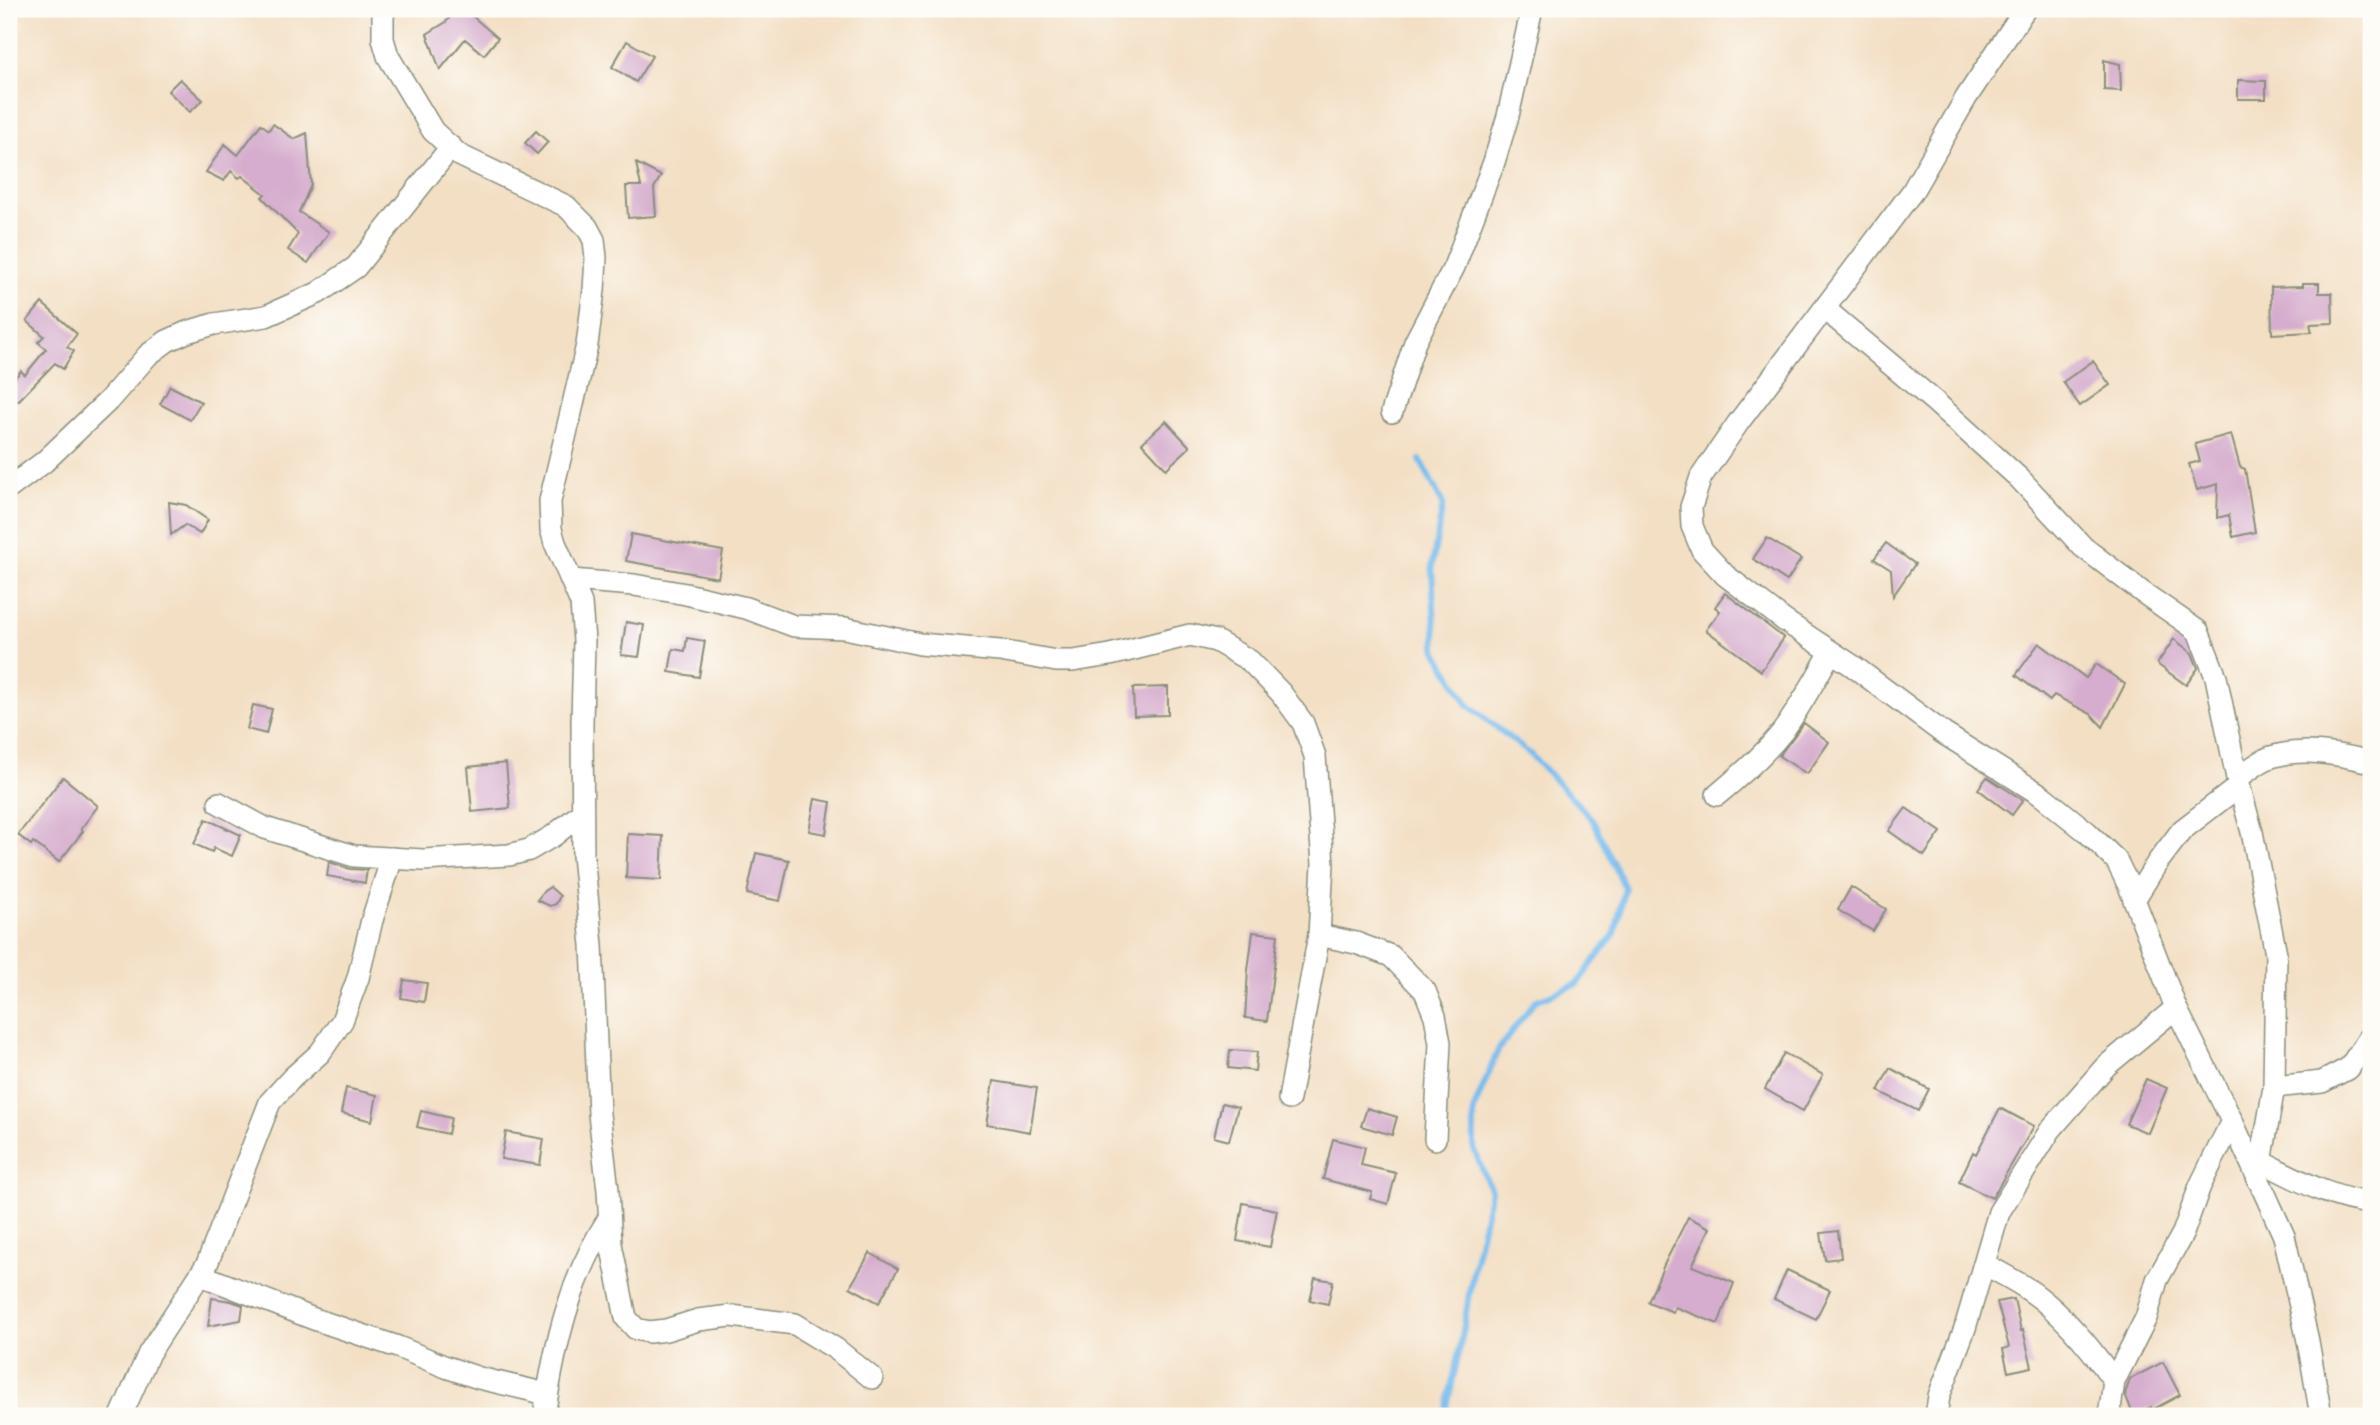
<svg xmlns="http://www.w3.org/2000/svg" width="2380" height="1425" viewBox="0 0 2380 1425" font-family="'Patrick Hand',sans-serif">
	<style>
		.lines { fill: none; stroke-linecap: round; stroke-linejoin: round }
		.stream { stroke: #77bcee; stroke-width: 6 }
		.building { fill: #d6adce }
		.minor-casing { stroke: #898e7c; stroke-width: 24 }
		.minor { stroke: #fff; stroke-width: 21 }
	</style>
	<rect width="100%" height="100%" fill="#fdfcf7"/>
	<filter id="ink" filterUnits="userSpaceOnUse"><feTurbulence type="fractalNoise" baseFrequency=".0143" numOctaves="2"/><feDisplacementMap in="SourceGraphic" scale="14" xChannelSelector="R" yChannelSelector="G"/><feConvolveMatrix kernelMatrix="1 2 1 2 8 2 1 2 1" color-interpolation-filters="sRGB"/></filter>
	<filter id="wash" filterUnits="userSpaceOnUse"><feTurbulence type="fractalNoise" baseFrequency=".00686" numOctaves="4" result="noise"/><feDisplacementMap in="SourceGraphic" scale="28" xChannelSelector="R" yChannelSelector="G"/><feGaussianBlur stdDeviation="1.57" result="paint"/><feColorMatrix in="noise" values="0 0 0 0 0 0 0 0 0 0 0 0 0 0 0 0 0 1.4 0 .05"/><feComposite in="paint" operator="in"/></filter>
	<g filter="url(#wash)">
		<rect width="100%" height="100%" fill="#f3dfc4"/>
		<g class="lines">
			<polyline class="stream" points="1420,460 1443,504 1432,566 1436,650 1468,705 1530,754 1592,819 1625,888 1615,933 1577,984 1535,1001 1498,1050 1474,1109 1474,1149 1491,1191 1474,1265 1461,1342 1445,1416"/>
		</g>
		<g id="blocks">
			<g class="building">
				<polygon points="457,9 464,9 498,38 484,55 465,39 440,70 427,34 446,22"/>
				<polygon points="627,41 652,56 636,82 612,67"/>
				<polygon points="2104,60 2120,64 2121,91 2104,90"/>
				<polygon points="180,79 203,100 190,112 168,91"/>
				<polygon points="2238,80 2266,81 2266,99 2238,99"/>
				<polygon points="261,124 269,130 273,124 294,139 307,133 311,185 299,212 329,232 308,263 288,250 298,234 262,197 265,194 242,176 239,178 231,171 224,181 206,172 225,144 238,155"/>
				<polygon points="536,131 548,142 537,154 525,143"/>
				<polygon points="636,163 661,176 654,188 656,216 628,218 626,186 641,186"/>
				<polygon points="2303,283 2319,283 2319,293 2332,293 2333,323 2310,324 2312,332 2272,334 2271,287 2303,286"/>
				<polygon points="42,303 77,334 67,347 74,351 63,369 55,363 18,401 9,392 9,384 21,371 25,375 46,349 38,342 44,336 27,321"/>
				<polygon points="2093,361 2110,385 2080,406 2063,382"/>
				<polygon points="170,386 201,402 190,420 160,404"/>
				<polygon points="1166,421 1190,447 1166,469 1142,443"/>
				<polygon points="2231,434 2240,467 2245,469 2255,532 2233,537 2229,515 2217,518 2218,484 2197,490 2189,464 2200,461 2195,444"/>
				<polygon points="169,502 186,505 208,520 200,534 185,525 171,535"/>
				<polygon points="631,534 723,551 718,578 626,561"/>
				<polygon points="1767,538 1801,559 1787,581 1753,559"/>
				<polygon points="1886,543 1915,564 1893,596 1891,570 1874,559"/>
				<polygon points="1725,593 1784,638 1761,671 1706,630 1720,611 1715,607"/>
				<polygon points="626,622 644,625 639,657 621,655"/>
				<polygon points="687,638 705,641 699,677 669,672 673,649 685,651"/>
				<polygon points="2174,639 2192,653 2198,668 2186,685 2157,664"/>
				<polygon points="2039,643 2086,678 2096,664 2125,684 2103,727 2091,714 2054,695 2050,701 2016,675"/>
				<polygon points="1168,687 1168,715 1134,716 1133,688"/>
				<polygon points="253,705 272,709 266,734 247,729"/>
				<polygon points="1804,723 1829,742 1807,774 1779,756"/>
				<polygon points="506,763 510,808 472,812 468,767"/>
				<polygon points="63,777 98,806 81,829 83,831 59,862 33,842 31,845 18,835"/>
				<polygon points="1987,777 2023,800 2012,815 1978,789"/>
				<polygon points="815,799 831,802 826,834 809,831"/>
				<polygon points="1906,808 1941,832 1924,856 1889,831"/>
				<polygon points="206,819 241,835 232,856 214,848 212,852 194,844"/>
				<polygon points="628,834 663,836 661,880 626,878"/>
				<polygon points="756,853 789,860 780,901 747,894"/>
				<polygon points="329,862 350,869 367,870 365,883 327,876"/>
				<polygon points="550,887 560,896 556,904 550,906 537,900 544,891"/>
				<polygon points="1851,887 1886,909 1873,931 1838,910"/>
				<polygon points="1253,932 1278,935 1267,1021 1245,1018 1248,970"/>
				<polygon points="404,980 427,983 424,1002 401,998"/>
				<polygon points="1230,1050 1257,1052 1255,1071 1228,1068"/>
				<polygon points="1784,1053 1823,1075 1803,1111 1765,1089"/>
				<polygon points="1890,1068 1929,1089 1918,1111 1878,1091"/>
				<polygon points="2146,1079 2167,1088 2148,1133 2126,1124"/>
				<polygon points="994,1081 1037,1088 1030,1132 987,1124"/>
				<polygon points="346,1088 377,1095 372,1121 341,1113"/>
				<polygon points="1222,1103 1238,1107 1229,1141 1214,1137"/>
				<polygon points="1367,1108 1397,1117 1392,1135 1361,1126"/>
				<polygon points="2000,1108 2034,1126 1992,1198 1959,1182 1973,1152 1976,1154"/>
				<polygon points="421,1111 451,1118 448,1134 417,1127"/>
				<polygon points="506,1132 544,1139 540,1165 501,1159"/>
				<polygon points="1333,1139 1365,1147 1361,1165 1396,1173 1388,1204 1370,1199 1372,1192 1323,1179"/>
				<polygon points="1243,1203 1277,1210 1270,1247 1237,1241"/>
				<polygon points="1688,1217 1710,1228 1692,1266 1734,1283 1718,1324 1675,1307 1673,1312 1648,1302 1664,1265"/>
				<polygon points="1838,1231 1841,1258 1825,1260 1821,1233"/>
				<polygon points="870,1253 898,1269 879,1303 850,1287"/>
				<polygon points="1787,1270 1830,1290 1816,1319 1774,1299"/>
				<polygon points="1315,1278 1333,1281 1328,1304 1310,1300"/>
				<polygon points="212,1298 231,1301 243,1305 241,1320 208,1326"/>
				<polygon points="2014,1299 2021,1331 2023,1330 2032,1367 2008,1372 2003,1349 2009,1347 1997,1302"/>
				<polygon points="2163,1362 2180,1395 2152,1410 2151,1407 2133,1414 2125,1394 2130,1379"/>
			</g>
		</g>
	</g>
	<g filter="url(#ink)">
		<use href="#blocks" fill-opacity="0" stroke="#898e7c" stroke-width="2"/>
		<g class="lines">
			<g class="minor-casing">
				<g id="minor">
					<polyline points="386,9 383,15 383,39 388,56 433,131 459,155 566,206 587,227 594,240 596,258 594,290 587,345 550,501 551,529 555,543 581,603 584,641 582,723 583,855 592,945 599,1114 608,1190 611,1244 626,1318 636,1329 649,1332 666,1330 698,1320 731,1316 795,1324 836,1349 872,1378"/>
					<polyline points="2025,9 1966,98 1912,192 1738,423 1701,477 1691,507 1692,526 1702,550 1725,575 1785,621 1853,666 1943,733 2041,795 2087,832 2116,860 2129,886 2176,1008 2232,1121 2284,1236 2308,1341 2321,1416"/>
					<polyline points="1825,309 1934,401 2020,479 2083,547 2142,592 2198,631 2216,677 2237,778 2252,832 2276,954 2274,1087 2258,1180"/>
					<polyline points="1392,412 1415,342 1454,267 1494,162 1508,116 1532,9"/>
					<polyline points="9,488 44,462 108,401 148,355 167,341 187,332 214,324 266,316 318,293 356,267 451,147"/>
					<polyline points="571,580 634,585 686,594 746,608 794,626 845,628 920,644 1000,651 1056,661 1073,661 1110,655 1190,635 1216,641 1250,661 1281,693 1303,723 1315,756 1323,864 1319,935 1289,1099"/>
					<path d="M2237 778C2247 772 2259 761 2271 757 2304 747 2338 754 2371 762"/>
					<path d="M1717 795C1740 776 1764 755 1783 731 1801 706 1816 678 1831 652"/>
					<polyline points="219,803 265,828 354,856 423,860 509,855 529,850 553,836 582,813"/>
					<polyline points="2134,900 2157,863 2182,830 2239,786"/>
					<polyline points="1319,935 1356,943 1391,956 1425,991 1435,1016 1440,1043 1435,1139"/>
					<polyline points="2274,1087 2322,1082 2349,1068 2371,1035"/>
					<path d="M2262 1162C2297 1179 2331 1199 2371 1203"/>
					<path d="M1984 1264C1997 1271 2010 1278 2023 1286 2058 1308 2091 1348 2114 1381"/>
					<polyline points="201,1275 314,1319 398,1347 446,1367 479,1378 547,1394"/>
					<polyline points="121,1416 149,1353 207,1264 270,1102 292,1078 320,1053 342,1021 358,978 372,920 392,858"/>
					<path d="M544 1416C555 1344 569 1280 609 1218"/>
					<polyline points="1936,1416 1939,1396 1965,1328 1999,1212 2051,1129 2106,1066 2176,1008"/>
					<polyline points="2109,1416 2114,1381 2146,1318 2157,1280 2183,1233 2200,1186 2232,1121"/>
				</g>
			</g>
			<use href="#minor" class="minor"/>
		</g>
	</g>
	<rect width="2380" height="1425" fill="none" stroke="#fdfcf7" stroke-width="35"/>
</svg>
